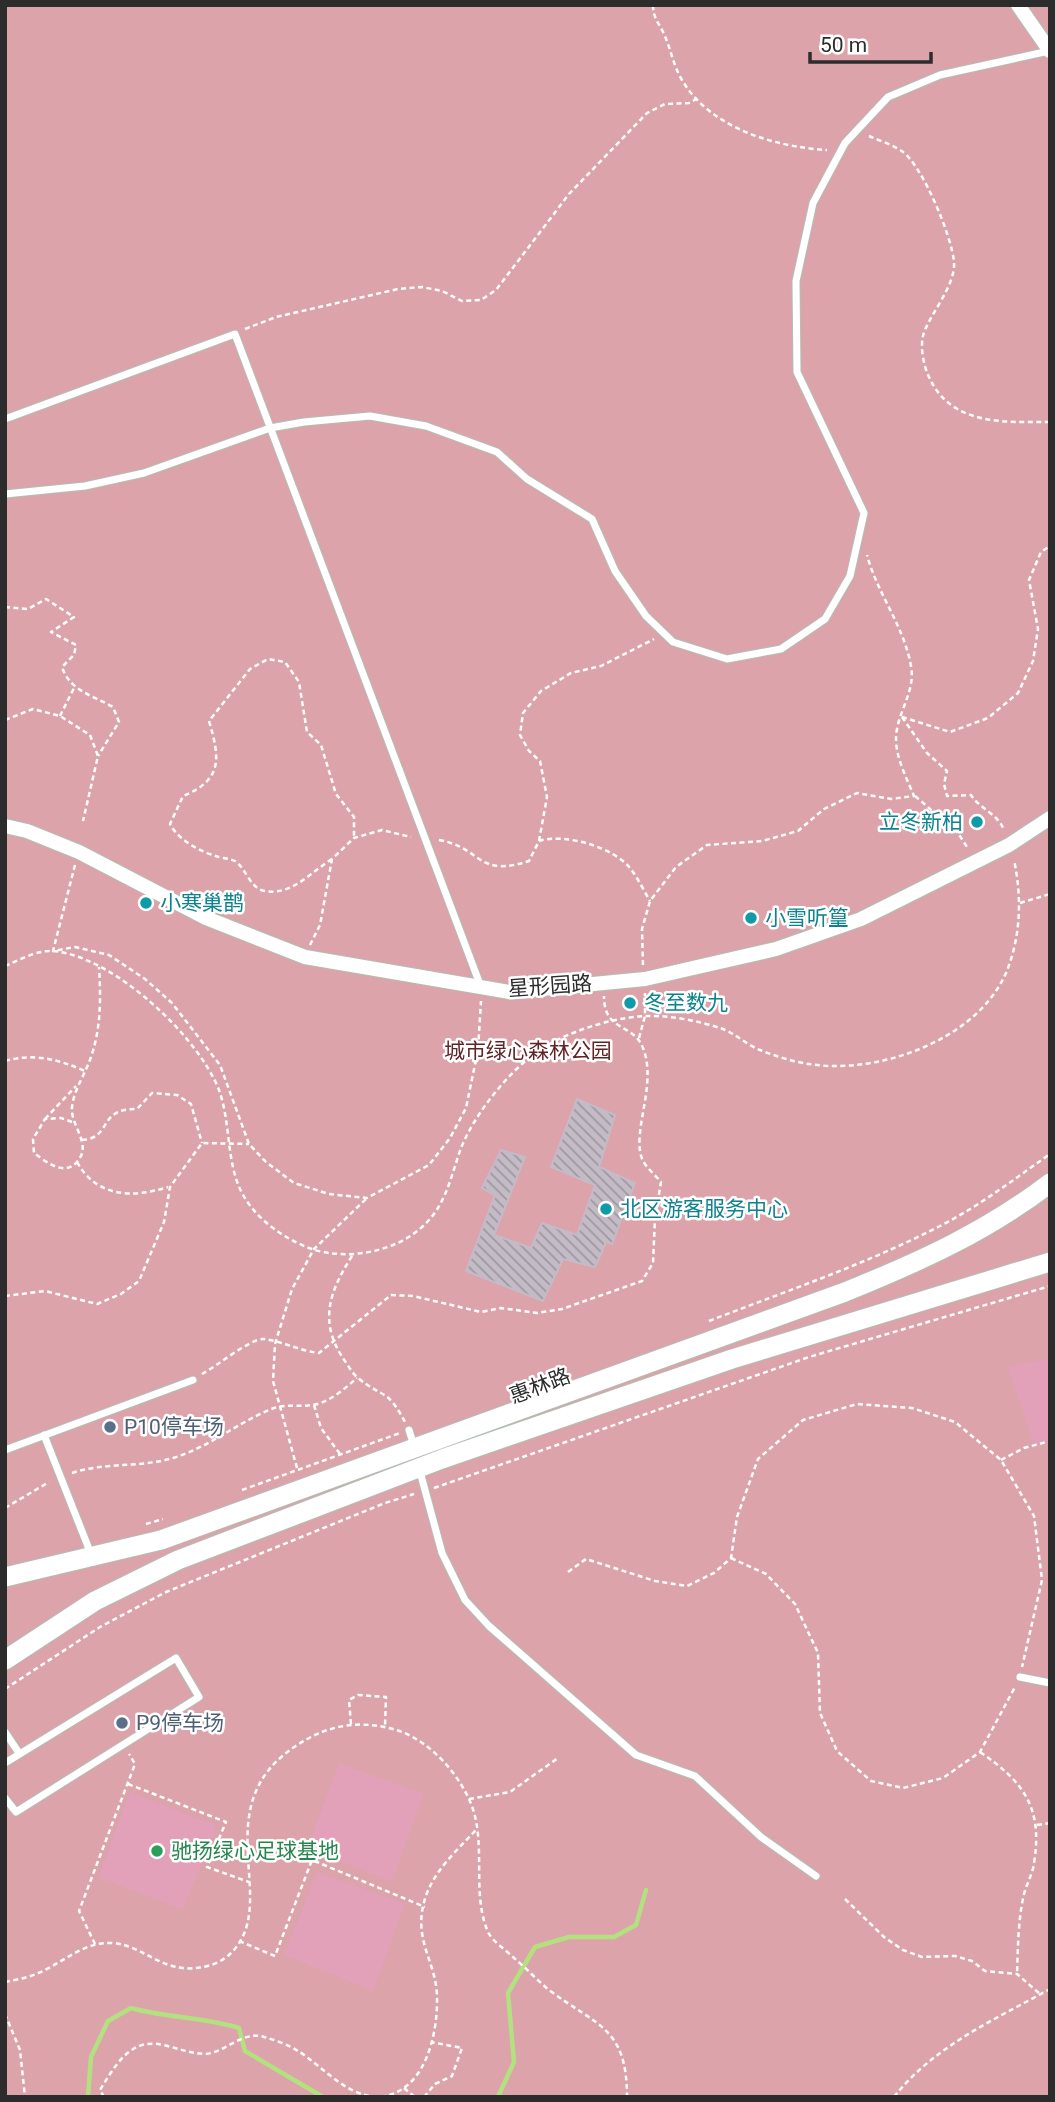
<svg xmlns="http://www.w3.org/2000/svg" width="1055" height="2102" viewBox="0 0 1055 2102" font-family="Roboto,'Noto Sans SC',sans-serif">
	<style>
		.park { fill: #dca3ab }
		.pitch { fill: #e2a0b9 }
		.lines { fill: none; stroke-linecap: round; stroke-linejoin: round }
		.stream { stroke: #b3e180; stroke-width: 4.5 }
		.building { fill: url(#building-back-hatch); stroke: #c5bac7; stroke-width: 2 }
		.service-casing { stroke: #b3beb4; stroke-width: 9 }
		.minor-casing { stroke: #b3beb4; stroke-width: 16 }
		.secondary-casing { stroke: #b3beb4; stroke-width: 21 }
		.path { stroke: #fff; stroke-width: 2.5; stroke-dasharray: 5 3.5; stroke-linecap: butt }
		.service { stroke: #fff; stroke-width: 7 }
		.minor { stroke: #fff; stroke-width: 14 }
		.secondary { stroke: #fff; stroke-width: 19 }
		.culture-dot { fill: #0f9aa8; stroke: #fff; stroke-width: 2.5 }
		.service-dot { fill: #5c6f8a; stroke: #fff; stroke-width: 2.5 }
		.leisure-dot { fill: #2e9e5b; stroke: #fff; stroke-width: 2.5 }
		.labels { text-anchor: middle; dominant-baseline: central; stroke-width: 5; stroke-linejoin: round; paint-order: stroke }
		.culture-label { font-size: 21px; fill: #0d838f; stroke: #fff; text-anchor: start }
		.street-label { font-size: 21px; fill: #2c2c2c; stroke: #fff }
		.park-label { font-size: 21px; fill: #622324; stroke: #fff }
		.service-label { font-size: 21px; fill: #4e5e75; stroke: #fff; text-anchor: start }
		.leisure-label { font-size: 21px; fill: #27864d; stroke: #fff; text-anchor: start }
	</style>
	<defs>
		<pattern id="building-back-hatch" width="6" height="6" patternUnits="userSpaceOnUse" patternTransform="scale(1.75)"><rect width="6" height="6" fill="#c3bbc5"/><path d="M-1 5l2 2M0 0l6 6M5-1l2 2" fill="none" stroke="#9f98a0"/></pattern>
	</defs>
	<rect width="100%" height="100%" fill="#e9e0ec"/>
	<rect class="park" x="5" y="5" width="1045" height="2092"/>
	<g class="pitch">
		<polygon points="1050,1358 1050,1440 1034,1445 1008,1367"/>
		<polygon points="339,1763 424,1794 392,1882 307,1848"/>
		<polygon points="130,1792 217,1826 183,1910 98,1877"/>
		<polygon points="317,1872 405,1904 373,1991 284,1955"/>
	</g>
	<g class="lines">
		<g class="stream">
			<path d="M88 2097 91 2057 108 2021 131 2008C167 2018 203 2017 239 2028L245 2051 323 2097"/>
			<polyline points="498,2097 514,2062 508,1993 535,1947 569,1937 614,1937 636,1925 646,1890"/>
		</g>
	</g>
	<polygon class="building" points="577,1099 615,1115 599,1167 635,1183 612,1244 606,1242 595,1267 563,1259 543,1301 466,1271 495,1195 482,1188 501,1150 525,1157 494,1235 531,1248 542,1223 577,1235 595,1185 551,1167"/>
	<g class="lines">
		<g class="service-casing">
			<g id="service">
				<polyline points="5,419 235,334 481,987"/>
				<polyline points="5,494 85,486 144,473 270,428 304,422 370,416 426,426 497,452 527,479 592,519 615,571 646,616 673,642 727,659 781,649 825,619 850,576 864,513 797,372 796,281 813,203 845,143 888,97 940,75 1049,51"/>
				<polyline points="409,1430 414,1446"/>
				<polyline points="44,1435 91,1554"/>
				<polyline points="5,1450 193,1380"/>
				<polyline points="419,1468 442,1553 465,1600 489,1626 636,1755 695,1776 761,1837 816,1876"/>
				<polyline points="1020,1677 1050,1683"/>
				<polyline points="5,1732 19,1753"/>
				<polyline points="5,1763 176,1658 199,1697 16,1812 5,1798"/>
			</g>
		</g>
		<g class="minor-casing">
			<g id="minor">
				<polyline points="1018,5 1050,51"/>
				<polyline points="5,826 27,831 79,852 206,918 305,957 510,992 645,979 776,949 861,919 1009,845 1050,818"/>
			</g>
		</g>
		<g class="secondary-casing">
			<g id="secondary">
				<path d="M5 1577 161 1540 845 1292C919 1262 986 1232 1050 1183"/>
				<polyline points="5,1660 95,1601 178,1560 442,1459 732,1359 1050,1262"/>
			</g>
		</g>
		<g class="path">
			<path d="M653 5C653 18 659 23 664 34 671 49 673 65 682 80 710 128 775 147 827 150"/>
			<path d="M869 136C880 141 894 145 903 152 923 167 952 237 954 262 956 286 928 316 923 336 920 348 924 367 929 377 951 426 1004 422 1050 422"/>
			<polyline points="245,329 276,317 398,289 422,287 442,291 462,301 481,300 496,290 569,194 647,113 665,104 689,103 698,98"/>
			<path d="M5 607 28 609 46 599 74 617 51 632 76 645 74 655 62 667C70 691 92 695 113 707L119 722 98 756"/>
			<polyline points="60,716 74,688"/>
			<path d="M902 717 927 753 947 771 944 784 947 796 971 795C980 809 998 814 1004 830"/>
			<polyline points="902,717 950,732 988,718 1018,693 1033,661 1038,629 1029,580 1041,552 1050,546"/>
			<polyline points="5,720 33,709 60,716 90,735 98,756 83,821"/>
			<polyline points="915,796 958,833 967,847"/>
			<path d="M439 840C483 848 476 878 529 861L539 841C565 833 613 847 630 868 638 878 644 891 650 901"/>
			<polyline points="539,841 547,797 540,761 529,751 520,735 523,713 541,691 571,673 601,666 654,639"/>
			<path d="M332 859C312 871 292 896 265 891 250 889 246 868 235 861 231 859 223 858 219 857 201 852 179 841 170 824L183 796C223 780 220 758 209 721L250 669 268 659 285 662 299 682 307 732 321 745 336 794 354 817V838"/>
			<polyline points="75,865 53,951 75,947 109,955 145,979 172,1003 220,1065 249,1144 266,1162 294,1183 329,1194 367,1198 429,1165 450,1138 466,1108 478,1050 481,1001"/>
			<polyline points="1020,903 1050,894"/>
			<polyline points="310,945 320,925 332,859 354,838 382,830 411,837"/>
			<path d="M643 965 642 929 650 901 676 867 707 845 762 841 798 831 824 809 857 793 891 799 914 796C907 779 896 758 896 739 896 714 916 692 911 666 904 626 877 593 867 555"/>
			<path d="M5 966C20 960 36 950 53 951 113 956 198 1036 219 1090 229 1118 227 1147 235 1175 244 1210 276 1235 309 1248 347 1262 401 1252 429 1220 447 1200 452 1173 461 1148 474 1116 503 1079 530 1057 559 1034 608 1018 645 1016 669 1015 700 1021 723 1029 736 1034 747 1045 760 1050 775 1056 794 1062 809 1064 877 1075 976 1041 1006 973 1021 937 1022 897 1014 860"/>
			<polyline points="639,1038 645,1016 645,993"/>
			<path d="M5 1061C35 1053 57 1059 85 1071"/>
			<polyline points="45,1119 76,1086"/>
			<path d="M72 1122 61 1118 45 1119 33 1139 34 1153C45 1161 64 1177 77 1162 93 1144 70 1126 72 1107 74 1089 85 1075 91 1057 101 1028 101 998 99 967"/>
			<path d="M82 1140C113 1138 97 1108 137 1109L152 1093 177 1095 191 1104 202 1143"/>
			<path d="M77 1162C97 1198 133 1198 168 1187"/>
			<path d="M352 1256C329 1292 318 1323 345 1361 349 1367 353 1374 358 1378 384 1399 387 1388 405 1422"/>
			<polyline points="5,1296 45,1291 97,1304 121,1294 139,1281 164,1222 170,1187 202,1143 249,1144"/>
			<path d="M709 1321C786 1291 864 1265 938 1227 978 1207 1013 1180 1050 1154"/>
			<path d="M202 1374C217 1366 251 1338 264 1339 282 1341 300 1351 319 1353L391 1295 413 1296 481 1312 501 1308 537 1313 562 1309 642 1281 653 1263 655 1218 661 1182C656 1176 647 1168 643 1161 630 1134 658 1085 643 1048 633 1022 604 1033 604 996"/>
			<polyline points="314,1405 321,1428 340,1454"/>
			<polyline points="1001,1460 1024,1448 1050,1441"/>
			<polyline points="297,1468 273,1381 275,1344 292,1289 314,1249 367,1198"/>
			<path d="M72 1473C104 1462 140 1468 173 1458 210 1447 238 1422 274 1408 286 1404 299 1407 312 1405 329 1403 344 1389 357 1378"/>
			<polyline points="434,1488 809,1357 1050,1286"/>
			<polyline points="242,1490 400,1433"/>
			<polyline points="5,1508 49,1482"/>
			<polyline points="146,1524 163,1519"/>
			<polyline points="731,1558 766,1574 795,1604 818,1653 820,1713 837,1751 871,1781 903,1788 943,1778 980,1752 1015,1687"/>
			<polyline points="568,1572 586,1559 655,1581 687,1586 714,1573 731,1558 737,1517 758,1459 803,1420 857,1404 912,1408 955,1422 1001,1460 1034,1516 1042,1580 1022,1667"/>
			<polyline points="5,1689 100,1627 166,1592 385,1503 414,1494"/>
			<polyline points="351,1724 349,1700 358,1695 386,1697 385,1726"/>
			<path d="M980 1752C1024 1782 1043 1808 1034 1863 1033 1873 1027 1883 1024 1894 1018 1920 1018 1947 1017 1974"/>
			<polyline points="128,1784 226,1822 207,1867 249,1882"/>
			<polyline points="469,1799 510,1792 558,1758"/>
			<polyline points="1037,1825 1050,1823"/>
			<polyline points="845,1899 884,1937 903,1950 922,1957 955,1956 972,1961 985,1971 1017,1974 1040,1994"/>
			<polyline points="239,1941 275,1956 312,1860 425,1907"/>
			<polyline points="95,1944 79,1911 135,1764 129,1754"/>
			<path d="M5 1982C15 1980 26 1978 36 1974 62 1964 83 1941 113 1943 146 1946 163 1975 202 1967 211 1966 223 1961 230 1954 286 1901 194 1798 311 1737 340 1722 371 1721 402 1732 430 1743 455 1770 468 1797 489 1839 470 1890 488 1932 493 1942 506 1950 514 1958 526 1968 537 1980 549 1990 597 2026 627 2027 627 2097"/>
			<polyline points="5,2014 20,2050 25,2097"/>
			<polyline points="404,2088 415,2097"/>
			<path d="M104 2097 100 2090C115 2066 130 2037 163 2045 177 2048 189 2053 204 2054 224 2054 242 2030 264 2037 275 2040 289 2045 298 2051 324 2067 351 2102 385 2096 427 2088 438 2031 437 1996 436 1959 410 1938 427 1893 437 1868 458 1849 476 1830"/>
			<polyline points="424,2097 435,2084 452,2076 462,2048 431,2042"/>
			<path d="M894 2097C934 2046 994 2020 1050 1989"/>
		</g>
		<use href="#service" class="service"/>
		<use href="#minor" class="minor"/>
		<use href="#secondary" class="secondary"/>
	</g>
	<g class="culture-dot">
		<circle cx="977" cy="822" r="7"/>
		<circle cx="146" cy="903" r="7"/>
		<circle cx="751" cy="918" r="7"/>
		<circle cx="630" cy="1003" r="7"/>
		<circle cx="606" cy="1209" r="7"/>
	</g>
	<g class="service-dot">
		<circle cx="110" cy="1427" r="7"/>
		<circle cx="122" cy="1723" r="7"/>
	</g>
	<circle class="leisure-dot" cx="157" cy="1851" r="7"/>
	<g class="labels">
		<g class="culture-label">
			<text x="963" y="822" text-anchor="end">立冬新柏</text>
			<text x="160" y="903">小寒巢鹊</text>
			<text x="765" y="918">小雪听篁</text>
			<text x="644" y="1003">冬至数九</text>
			<text x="620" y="1209">北区游客服务中心</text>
		</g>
		<g class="street-label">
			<text transform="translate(550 986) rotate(-4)">星形园路</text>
			<text transform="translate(540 1386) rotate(-21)">惠林路</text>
		</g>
		<g class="park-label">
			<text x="528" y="1051">城市绿心森林公园</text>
		</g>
		<g class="service-label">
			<text x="124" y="1427">P10停车场</text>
			<text x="136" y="1723">P9停车场</text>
		</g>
		<g class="leisure-label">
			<text x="171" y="1851">驰扬绿心足球基地</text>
		</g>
	</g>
	<rect width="1055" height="2102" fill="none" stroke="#2c2c2c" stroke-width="14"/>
	<path d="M810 52v10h121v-10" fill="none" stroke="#2c2c2c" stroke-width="3.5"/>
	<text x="820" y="52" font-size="21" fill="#2c2c2c" stroke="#ffffff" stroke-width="5" paint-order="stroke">50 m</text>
</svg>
